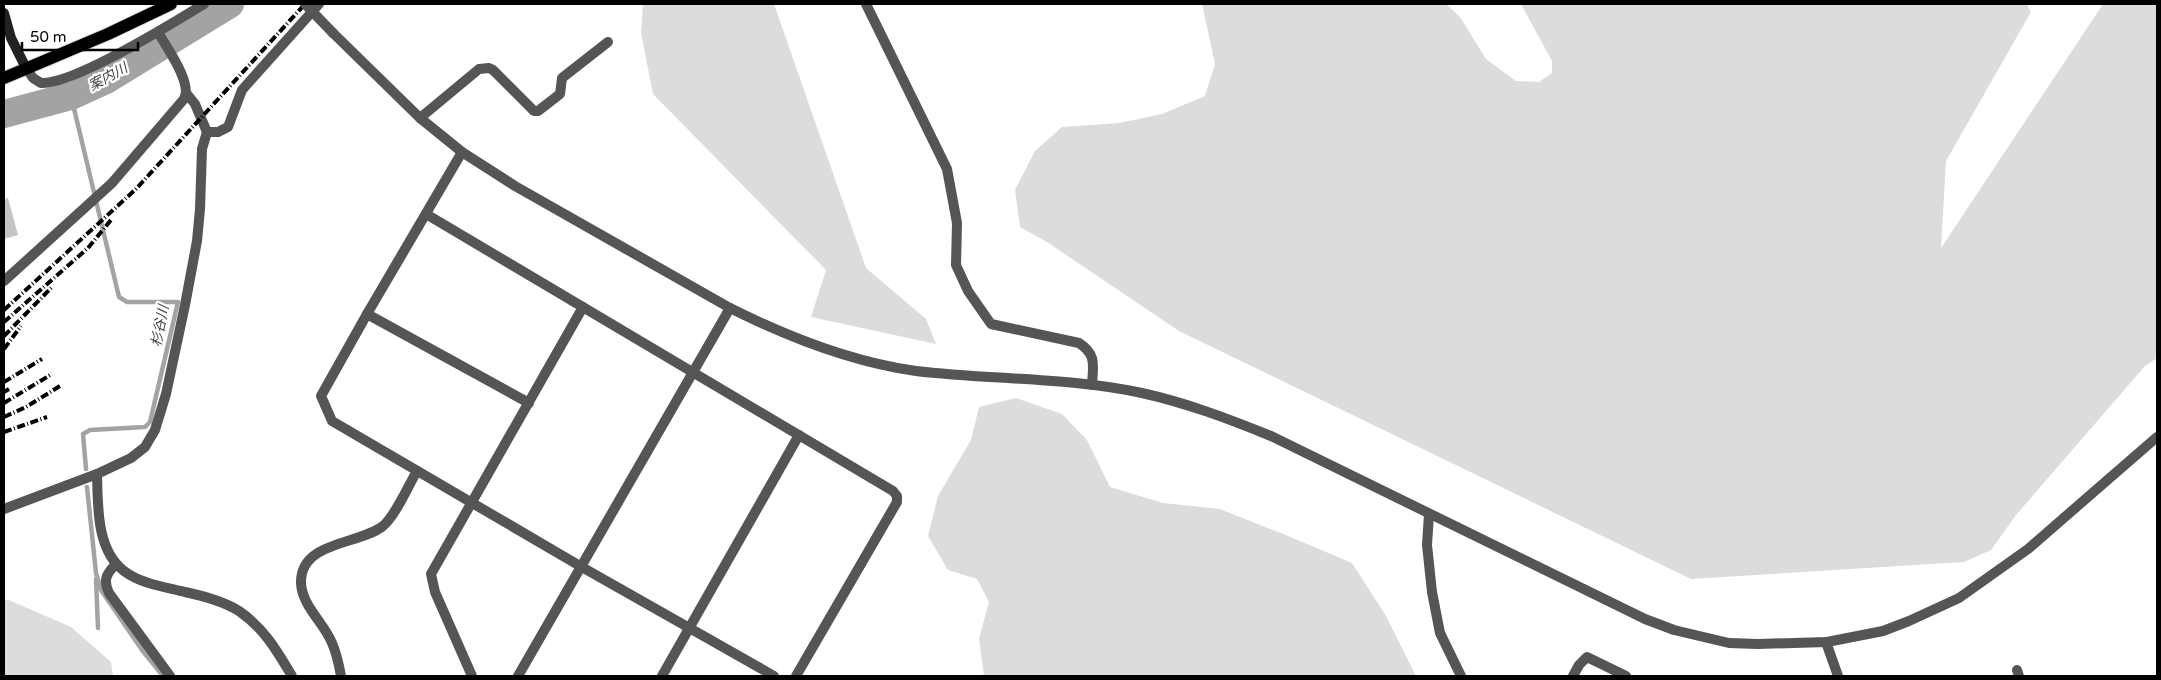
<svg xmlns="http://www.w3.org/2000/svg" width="2161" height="680" viewBox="0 0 2161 680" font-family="'Varela Round','Noto Sans JP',sans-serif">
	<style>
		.green { fill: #dcdcdc }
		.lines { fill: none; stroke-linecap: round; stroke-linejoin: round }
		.stream { stroke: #a3a3a3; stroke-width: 4.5 }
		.river { stroke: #a3a3a3; stroke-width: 28 }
		.building { fill: #c4c4c4 }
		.primary-casing { stroke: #dbdbdb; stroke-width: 14 }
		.minor { stroke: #555; stroke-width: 10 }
		.tertiary { stroke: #555; stroke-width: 10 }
		.secondary { stroke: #222; stroke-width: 10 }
		.primary { stroke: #000; stroke-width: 12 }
		.rail { stroke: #000; stroke-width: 4; stroke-dasharray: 8 2.5 1 2.5; stroke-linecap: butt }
		.tertiary-bridge { stroke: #555; stroke-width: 10 }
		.labels { text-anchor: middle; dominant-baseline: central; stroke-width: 4.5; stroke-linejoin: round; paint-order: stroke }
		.water-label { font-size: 14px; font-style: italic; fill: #444; stroke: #fff }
	</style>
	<rect width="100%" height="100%" fill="#fff"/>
	<g class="green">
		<polygon points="643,4 774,4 866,268 926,319 936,344 811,317 826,270 653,94 641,33"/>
		<polygon points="1202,4 1443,4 1447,5 1460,17 1486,59 1516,81 1539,82 1552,73 1552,61 1521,4 2027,4 2031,12 1946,161 1941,248 2103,4 2157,4 2157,358 2145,366 2016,515 1991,550 1964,562 1691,579 1179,331 1047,242 1020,227 1015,190 1035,151 1062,127 1119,123 1162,114 1205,96 1215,64"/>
		<polygon points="1016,398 1062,414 1087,440 1110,487 1163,503 1220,509 1293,538 1352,563 1386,616 1416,676 984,676 979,639 989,602 977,579 948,570 928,536 938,496 971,440 979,407"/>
		<polygon points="4,600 9,600 71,627 111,662 113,676 4,676"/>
	</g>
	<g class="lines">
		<g class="stream">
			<polyline points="71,96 119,297 127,302 178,302 150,422 145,427 90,430 83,434 86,469"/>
			<polyline points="87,487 96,573 101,590 142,650 163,676"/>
			<polyline points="96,579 98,628"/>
		</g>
		<polyline class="river" points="4,114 71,96 106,80 230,4"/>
	</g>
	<polygon class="building" points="8,198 18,235 4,239 4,199"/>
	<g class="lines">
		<g class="primary-casing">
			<polyline id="primary" points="4,78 108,34 171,4"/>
		</g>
		<g class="minor">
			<path d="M866 4 947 169 957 223 956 265 968 291 991 324 1079 343C1097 355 1093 365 1092 385"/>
			<path d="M26 68 33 78 41 83C73 85 173 23 204 4"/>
			<polyline points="420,118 479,69 489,68 493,70 534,111 538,111 560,94 562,78 608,42"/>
			<polyline points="207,132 218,132 228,127 242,90 319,4"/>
			<polyline points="462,152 367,314 321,396 332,421 580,566 774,676"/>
			<polyline points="426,214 893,491 897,496 897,502 796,676"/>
			<polyline points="367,314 529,403"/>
			<path d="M97 474C98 505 96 550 124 571 141 584 165 587 185 592 204 596 223 601 239 611 264 628 277 651 292 676"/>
			<polyline points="4,509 97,474 131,458 145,447 155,430 166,394 185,305 197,241 200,209 202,149 207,132 195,104 187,94"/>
			<polyline points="1429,514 1427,545 1432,592 1440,633 1461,676"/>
			<path d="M116 564C106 574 103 580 109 593L170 676"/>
			<polyline points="1826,642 1838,676"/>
			<polyline points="2017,670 2019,676"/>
			<path d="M341 676C339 665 337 654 332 643 324 623 302 606 301 583 300 541 359 545 383 526 396 515 408 486 417 471"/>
			<polyline points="472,676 435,592 431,574 583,307"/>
			<polyline points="518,676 730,308"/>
			<polyline points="662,676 799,435"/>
			<polyline points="1573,676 1579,665 1587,657 1626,676"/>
		</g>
		<g class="tertiary">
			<path d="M333 33 420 118 462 152 515 186 730 308C788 337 851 362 916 371 991 380 1068 377 1142 393 1187 403 1229 419 1271 436L1645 619 1674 630 1729 643 1758 644 1827 642 1883 631 1909 621 1959 598 2028 549 2157 437"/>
			<path d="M4 281 112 183 184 99C193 83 166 47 158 32"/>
		</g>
		<polyline class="secondary" points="4,13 11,38 26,68"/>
		<use href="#primary" class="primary"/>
		<g class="rail">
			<polyline points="4,310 136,189 305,4"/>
			<polyline points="4,322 88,248 111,220"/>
			<polyline points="4,336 52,287"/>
			<polyline points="4,349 21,326"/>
			<polyline points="4,382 42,359"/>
			<polyline points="4,392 9,389"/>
			<polyline points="4,403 52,374"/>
			<polyline points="4,417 26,407 60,386"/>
			<polyline points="4,432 47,417"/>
		</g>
		<polyline class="tertiary-bridge" points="305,4 333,33"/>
	</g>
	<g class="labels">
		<g class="water-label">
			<text transform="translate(108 77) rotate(-29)">案内川</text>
			<text transform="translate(160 326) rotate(-79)">杉谷川</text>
		</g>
	</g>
	<rect width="2161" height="680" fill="none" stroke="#000000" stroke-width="10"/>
	<path d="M22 42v8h116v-8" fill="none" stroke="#000000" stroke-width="2.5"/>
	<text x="30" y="42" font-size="15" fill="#000000" stroke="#ffffff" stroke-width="4" paint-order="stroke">50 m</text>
</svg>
